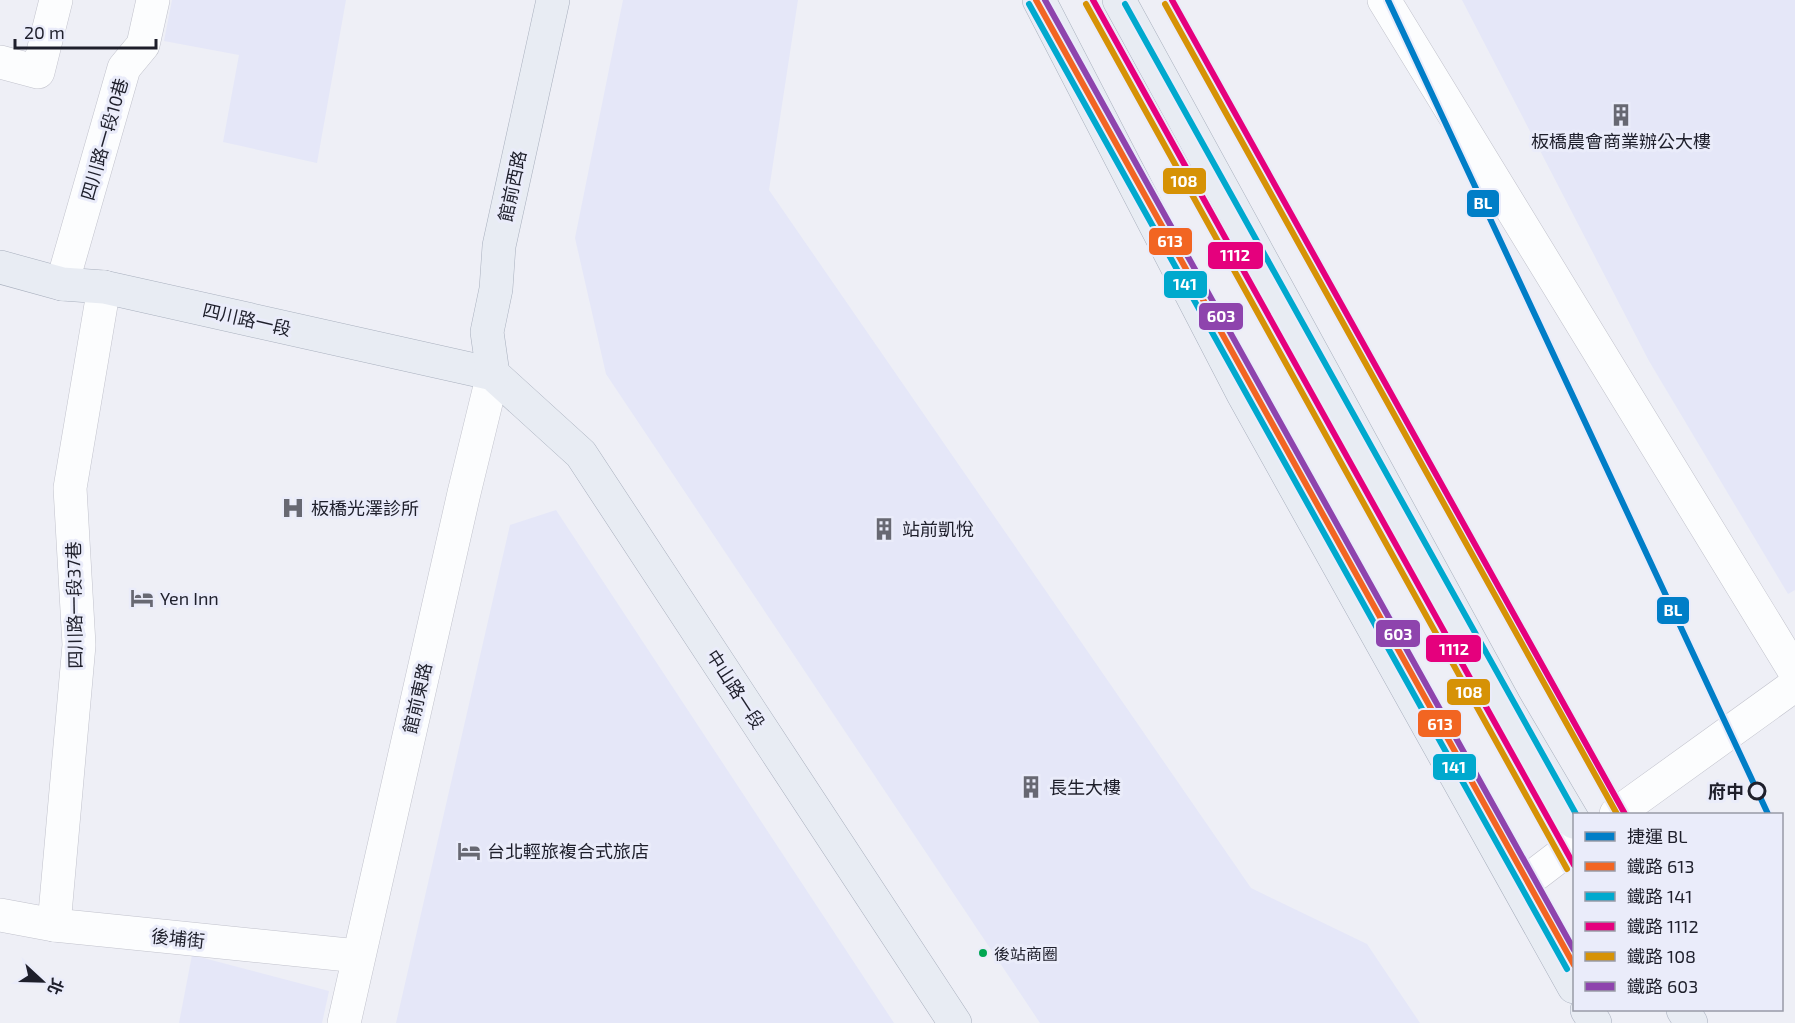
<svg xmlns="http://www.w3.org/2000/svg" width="1795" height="1023" viewBox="0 0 1795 1023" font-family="'Exo 2','Noto Sans TC',sans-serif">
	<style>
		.built { fill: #e5e7f8 }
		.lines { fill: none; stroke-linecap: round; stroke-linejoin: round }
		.minor-casing { stroke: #c1c2cc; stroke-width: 34 }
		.major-casing { stroke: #a9b0be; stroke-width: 34 }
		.minor { stroke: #fcfdfe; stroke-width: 33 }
		.major { stroke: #e8ecf3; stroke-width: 33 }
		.rail-1-casing { stroke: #eaecfa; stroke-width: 10 }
		.rail-2-casing { stroke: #eaecfa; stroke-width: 10 }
		.rail-3-casing { stroke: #eaecfa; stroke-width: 10 }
		.rail-4-casing { stroke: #eaecfa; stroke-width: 10 }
		.rail-5-casing { stroke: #eaecfa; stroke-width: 10 }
		.rail-1 { stroke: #f26522; stroke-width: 6 }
		.rail-2 { stroke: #00a9ce; stroke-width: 6 }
		.rail-3 { stroke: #e5007d; stroke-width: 6 }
		.rail-4 { stroke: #d69206; stroke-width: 6 }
		.rail-5 { stroke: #8e44ad; stroke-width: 6 }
		.metro-1-casing { stroke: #eaecfa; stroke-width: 10 }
		.metro-1 { stroke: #007ec7; stroke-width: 6 }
		.stop-dot { fill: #eaecfa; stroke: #1e1f2b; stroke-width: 3 }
		.bus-dot { fill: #00a651; stroke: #eaecfa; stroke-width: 2 }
		.labels { text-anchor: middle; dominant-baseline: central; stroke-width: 6; stroke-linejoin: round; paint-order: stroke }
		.bus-label { font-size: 16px; fill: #1e1f2b; stroke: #eaecfa; text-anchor: start }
		.street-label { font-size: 18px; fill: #1e1f2b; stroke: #eaecfa }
		.poi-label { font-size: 18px; fill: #1e1f2b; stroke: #eaecfa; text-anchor: start }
		.stop-label { font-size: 18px; font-weight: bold; fill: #1e1f2b; stroke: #eaecfa; text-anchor: end }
		.line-badge { stroke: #eaecfa; stroke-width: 2 }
		.badge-label { font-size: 16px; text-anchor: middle; font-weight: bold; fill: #fff }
	</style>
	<rect width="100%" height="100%" fill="#eeeff6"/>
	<g class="built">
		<polygon points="172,0 346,0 317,163 223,142 239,55 164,41"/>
		<polygon points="623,0 798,0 769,190 1251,888 1367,944 1420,1023 1040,1023 606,374 575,238"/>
		<polygon points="1462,0 1795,0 1795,590 1788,594 1649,361"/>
		<polygon points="556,510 894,1023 396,1023 510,525"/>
		<polygon points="192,955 329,991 322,1023 179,1023"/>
	</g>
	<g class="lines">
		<g class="minor-casing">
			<g id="minor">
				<polyline points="1384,0 1795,672"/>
				<polyline points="0,62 38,72 56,0"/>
				<polyline points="62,284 124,68 143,45 153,0"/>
				<polyline points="1616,814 1795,685"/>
				<polyline points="1519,887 1574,845"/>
				<polyline points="0,915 54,925 358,956"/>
				<polyline points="54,925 79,645 70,488 104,287"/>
				<polyline points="344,1023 464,493 493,374"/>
			</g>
		</g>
		<g class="major-casing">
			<g id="major">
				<polyline points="1039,0 1243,394 1574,987"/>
				<polyline points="1119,0 1505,705 1574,822"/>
				<polyline points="0,267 62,284 104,287 493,374 581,454 955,1023"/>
				<polyline points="493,374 487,332 496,289 499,246 553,0"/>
				<polyline points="1587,1010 1595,1023"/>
				<polyline points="1683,1010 1691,1023"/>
			</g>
		</g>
		<use href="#minor" class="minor"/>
		<use href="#major" class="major"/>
		<g class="rail-1-casing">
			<polyline id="rail-1" points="1036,0 1574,965"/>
		</g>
		<g class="rail-2-casing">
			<g id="rail-2">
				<polyline points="1029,4 1567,969"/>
				<polyline points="1125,4 1576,814"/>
			</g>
		</g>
		<g class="rail-3-casing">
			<g id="rail-3">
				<polyline points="1093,0 1574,865"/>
				<polyline points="1172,0 1625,814"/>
			</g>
		</g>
		<g class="rail-4-casing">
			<g id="rail-4">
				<polyline points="1086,4 1567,869"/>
				<polyline points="1165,4 1617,814"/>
			</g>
		</g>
		<g class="rail-5-casing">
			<polyline id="rail-5" points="1045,0 1574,950"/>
		</g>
		<use href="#rail-1" class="rail-1"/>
		<use href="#rail-2" class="rail-2"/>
		<use href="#rail-3" class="rail-3"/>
		<use href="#rail-4" class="rail-4"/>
		<use href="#rail-5" class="rail-5"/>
		<g class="metro-1-casing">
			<polyline id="metro-1" points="1388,0 1768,814"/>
		</g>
		<use href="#metro-1" class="metro-1"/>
	</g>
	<defs>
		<g id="building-bare" transform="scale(1.8)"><path d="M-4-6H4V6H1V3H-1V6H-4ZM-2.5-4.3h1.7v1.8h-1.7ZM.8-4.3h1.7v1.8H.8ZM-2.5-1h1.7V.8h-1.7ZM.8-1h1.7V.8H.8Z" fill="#676872" stroke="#eaecfa" stroke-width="2.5" paint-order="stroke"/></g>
		<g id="hospital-bare" transform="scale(1.8)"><path d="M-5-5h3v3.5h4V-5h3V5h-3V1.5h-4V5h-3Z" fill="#676872" stroke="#eaecfa" stroke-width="2.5" paint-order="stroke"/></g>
		<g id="hotel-bare" transform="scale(1.8)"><path d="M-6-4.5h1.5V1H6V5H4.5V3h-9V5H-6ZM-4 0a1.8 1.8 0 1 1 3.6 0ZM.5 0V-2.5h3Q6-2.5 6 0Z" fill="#676872" stroke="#eaecfa" stroke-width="2.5" paint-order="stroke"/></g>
	</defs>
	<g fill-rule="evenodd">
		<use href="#building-bare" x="1621" y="115"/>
		<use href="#hospital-bare" x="293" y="508"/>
		<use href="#building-bare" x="884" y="529"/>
		<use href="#hotel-bare" x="142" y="598"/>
		<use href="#building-bare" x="1031" y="787"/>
		<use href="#hotel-bare" x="469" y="851"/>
	</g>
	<circle class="stop-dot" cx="1757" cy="791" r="8"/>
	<circle class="bus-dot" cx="983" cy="953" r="5"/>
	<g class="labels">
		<g class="bus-label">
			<text x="994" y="953">後站商圈</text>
		</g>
		<g class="street-label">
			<text transform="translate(104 139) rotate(-74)">四川路一段10巷</text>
			<text transform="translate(512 186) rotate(-78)">館前西路</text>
			<text transform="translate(247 319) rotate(13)">四川路一段</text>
			<text transform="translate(74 605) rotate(-91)">四川路一段37巷</text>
			<text transform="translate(736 689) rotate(57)">中山路一段</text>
			<text transform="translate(417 698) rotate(-77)">館前東路</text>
			<text transform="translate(178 938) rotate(6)">後埔街</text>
		</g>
		<g class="poi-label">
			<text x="1621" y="141" text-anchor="middle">板橋農會商業辦公大樓</text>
			<text x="311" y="508">板橋光澤診所</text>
			<text x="902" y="529">站前凱悅</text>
			<text x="160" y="598">Yen Inn</text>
			<text x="1049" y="787">長生大樓</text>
			<text x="487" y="851">台北輕旅複合式旅店</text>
		</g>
		<g class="stop-label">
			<text x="1744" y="791">府中</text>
		</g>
	</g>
	<g class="line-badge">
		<rect x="1162" y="167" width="45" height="28" rx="6" fill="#d69206"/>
		<rect x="1466" y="189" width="34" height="29" rx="6" fill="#007ec7"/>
		<rect x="1148" y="227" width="45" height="29" rx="6" fill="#f26522"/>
		<rect x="1207" y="241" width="57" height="29" rx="6" fill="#e5007d"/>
		<rect x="1163" y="270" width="45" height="29" rx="6" fill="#00a9ce"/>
		<rect x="1198" y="302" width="46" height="29" rx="6" fill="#8e44ad"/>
		<rect x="1656" y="596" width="34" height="29" rx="6" fill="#007ec7"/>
		<rect x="1375" y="619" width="46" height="29" rx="6" fill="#8e44ad"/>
		<rect x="1425" y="634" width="57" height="29" rx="6" fill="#e5007d"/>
		<rect x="1446" y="678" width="45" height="28" rx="6" fill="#d69206"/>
		<rect x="1417" y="709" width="45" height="29" rx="6" fill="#f26522"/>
		<rect x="1432" y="753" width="45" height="28" rx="6" fill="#00a9ce"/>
	</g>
	<g class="badge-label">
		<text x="1184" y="187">108</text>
		<text x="1483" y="209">BL</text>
		<text x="1170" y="247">613</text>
		<text x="1235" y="261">1112</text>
		<text x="1185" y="290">141</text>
		<text x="1221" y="322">603</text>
		<text x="1673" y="616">BL</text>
		<text x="1398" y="640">603</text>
		<text x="1454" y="655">1112</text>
		<text x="1469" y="698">108</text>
		<text x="1440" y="730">613</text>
		<text x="1454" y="773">141</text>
	</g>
	<rect x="1573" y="813" width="210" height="198" fill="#eaecfa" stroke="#989aa7" stroke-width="1.5"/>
	<rect x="1585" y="832" width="30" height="9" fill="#007ec7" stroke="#989aa7" stroke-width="1.5"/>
	<text x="1627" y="843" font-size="18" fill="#1e1f2b">捷運 BL</text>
	<rect x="1585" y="862" width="30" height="9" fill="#f26522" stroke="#989aa7" stroke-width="1.5"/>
	<text x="1627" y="873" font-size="18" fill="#1e1f2b">鐵路 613</text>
	<rect x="1585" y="892" width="30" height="9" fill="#00a9ce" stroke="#989aa7" stroke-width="1.5"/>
	<text x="1627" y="903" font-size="18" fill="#1e1f2b">鐵路 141</text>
	<rect x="1585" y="922" width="30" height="9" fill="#e5007d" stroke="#989aa7" stroke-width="1.5"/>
	<text x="1627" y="933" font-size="18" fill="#1e1f2b">鐵路 1112</text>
	<rect x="1585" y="952" width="30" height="9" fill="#d69206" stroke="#989aa7" stroke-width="1.5"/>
	<text x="1627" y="963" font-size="18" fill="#1e1f2b">鐵路 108</text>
	<rect x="1585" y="982" width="30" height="9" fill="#8e44ad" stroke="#989aa7" stroke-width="1.5"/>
	<text x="1627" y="993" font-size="18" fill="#1e1f2b">鐵路 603</text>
	<g transform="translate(42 981) rotate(112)" stroke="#eaecfa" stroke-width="4.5" paint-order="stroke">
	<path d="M0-4.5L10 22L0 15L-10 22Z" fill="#1e1f2b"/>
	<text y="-9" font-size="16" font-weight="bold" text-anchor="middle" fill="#1e1f2b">北</text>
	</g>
	<path d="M15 39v9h141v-9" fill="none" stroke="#1e1f2b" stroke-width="3"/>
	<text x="24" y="39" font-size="18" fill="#1e1f2b" stroke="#eaecfa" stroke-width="4.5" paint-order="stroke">20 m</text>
</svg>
